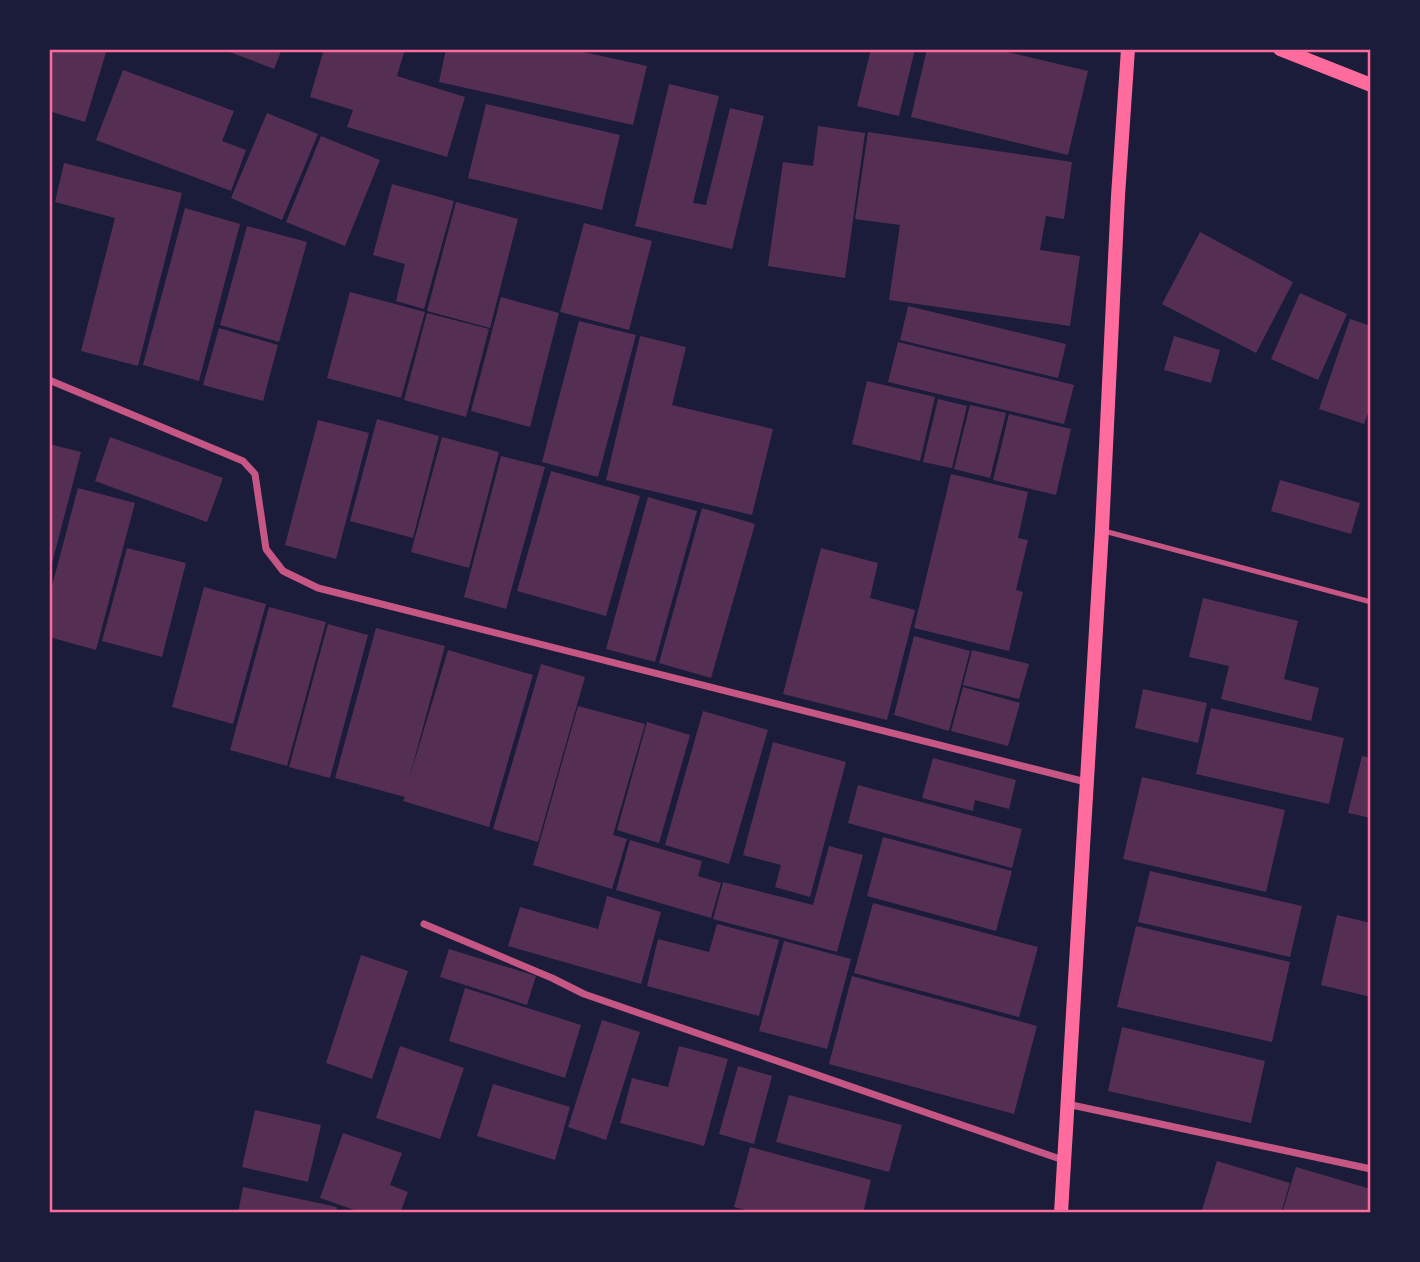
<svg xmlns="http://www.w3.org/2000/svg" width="1420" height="1262" viewBox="0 0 1420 1262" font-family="'Exo 2',sans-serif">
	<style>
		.building { fill: #542f53 }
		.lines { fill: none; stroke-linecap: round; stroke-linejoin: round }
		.service { stroke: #c65784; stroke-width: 5 }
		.minor { stroke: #c65784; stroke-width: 7 }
		.secondary { stroke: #ff6b9d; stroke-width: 14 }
		.neatline { fill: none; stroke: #ff6b9d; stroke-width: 2.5 }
	</style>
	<rect width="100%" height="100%" fill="#1b1b3a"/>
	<g class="building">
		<polygon points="49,49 107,49 85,122 49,111"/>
		<polygon points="222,49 282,49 274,69"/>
		<polygon points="324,49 405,49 397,76 465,97 447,157 347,127 353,110 310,97"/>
		<polygon points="446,49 570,49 647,66 633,125 439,82"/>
		<polygon points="871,49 915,49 899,116 857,106"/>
		<polygon points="927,49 995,49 1088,71 1068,155 911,117"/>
		<polygon points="123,70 234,111 222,141 246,150 231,191 96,140"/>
		<polygon points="669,84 719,96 693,203 706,205 730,108 764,116 732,249 635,226"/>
		<polygon points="486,104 620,135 602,210 468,178"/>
		<polygon points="267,113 318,134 282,220 231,198"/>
		<polygon points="818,126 865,133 845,278 768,266 783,162 813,166"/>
		<polygon points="868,132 1072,162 1064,219 1046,216 1040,250 1080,256 1070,326 889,300 900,225 855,219"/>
		<polygon points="321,136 380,160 345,246 286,222"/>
		<polygon points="64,163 182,193 138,366 81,351 115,218 55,202"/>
		<polygon points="392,184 454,201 424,309 396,301 405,264 373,255"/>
		<polygon points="456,202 518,219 490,328 427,311"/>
		<polygon points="185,208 240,224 199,381 143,365"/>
		<polygon points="584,223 652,241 629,330 560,312"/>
		<polygon points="247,226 307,242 279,342 220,325"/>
		<polygon points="1200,232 1293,282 1256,353 1162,304"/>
		<polygon points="350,292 425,312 401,398 327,378"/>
		<polygon points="1300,293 1347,314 1318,380 1271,359"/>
		<polygon points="501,297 559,313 530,427 471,411"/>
		<polygon points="908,306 1066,344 1058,378 900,340"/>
		<polygon points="427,313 489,329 466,417 404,400"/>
		<polygon points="1350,319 1371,326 1371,405 1364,424 1319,409"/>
		<polygon points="579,321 636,335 598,477 542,462"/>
		<polygon points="219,328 278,345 263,401 203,385"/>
		<polygon points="640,336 686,347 672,405 773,429 752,515 606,480"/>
		<polygon points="1174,336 1220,350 1211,383 1164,370"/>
		<polygon points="898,342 1074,385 1064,424 888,382"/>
		<polygon points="867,381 935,397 920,461 852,444"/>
		<polygon points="938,399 967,406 952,468 923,462"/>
		<polygon points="970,405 1006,413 990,478 954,469"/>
		<polygon points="1009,414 1071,429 1056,495 993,480"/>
		<polygon points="377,419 439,436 413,538 350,521"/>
		<polygon points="318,420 369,433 336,559 285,545"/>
		<polygon points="110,437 223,478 207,522 95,481"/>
		<polygon points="442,437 499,452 469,568 411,552"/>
		<polygon points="49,444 81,452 50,571 49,571"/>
		<polygon points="501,456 545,467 506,609 464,597"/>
		<polygon points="551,471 640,496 606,616 517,591"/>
		<polygon points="951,474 1028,492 1018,538 1028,540 1016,590 1023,592 1009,651 914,628"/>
		<polygon points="1280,480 1360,503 1351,534 1271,511"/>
		<polygon points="78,488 135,503 96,650 49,637 49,597"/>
		<polygon points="648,497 697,511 655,662 606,649"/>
		<polygon points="702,508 755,524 711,678 659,663"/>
		<polygon points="127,548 186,563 162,657 102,641"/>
		<polygon points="821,548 878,563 870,598 915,610 887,720 783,694"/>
		<polygon points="204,587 266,604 233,724 172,707"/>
		<polygon points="1203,598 1298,621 1284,679 1319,688 1311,721 1221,699 1229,666 1189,657"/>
		<polygon points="269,607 326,622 287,766 230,750"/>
		<polygon points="328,624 368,635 330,778 289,767"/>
		<polygon points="376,628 445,646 409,779 448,650 533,675 489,827 403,801 405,797 335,778"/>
		<polygon points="914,636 970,651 949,731 894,715"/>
		<polygon points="972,650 1029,664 1019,699 963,685"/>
		<polygon points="541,664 585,677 538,842 493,829"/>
		<polygon points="963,687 1020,703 1008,746 951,731"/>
		<polygon points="1143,689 1207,703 1198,743 1135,728"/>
		<polygon points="578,706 645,724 613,835 627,839 612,889 533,865"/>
		<polygon points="1211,708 1344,738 1329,804 1196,774"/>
		<polygon points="703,711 768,730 729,864 665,845"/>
		<polygon points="647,722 690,735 659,843 617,830"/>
		<polygon points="773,742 846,762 810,897 775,887 781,865 743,855"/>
		<polygon points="1362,756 1371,758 1371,818 1348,813"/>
		<polygon points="933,758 1016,780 1009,809 975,800 973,811 922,798"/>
		<polygon points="1142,777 1285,810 1266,892 1123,859"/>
		<polygon points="858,785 1022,829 1012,868 848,823"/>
		<polygon points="883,837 1012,871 996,931 867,896"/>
		<polygon points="630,840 702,861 698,876 721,883 711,918 616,890"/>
		<polygon points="829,846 863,855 837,952 713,919 723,882 813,905"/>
		<polygon points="1150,871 1302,906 1290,957 1138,922"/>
		<polygon points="607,896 661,912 641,984 508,946 520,907 598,929"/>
		<polygon points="873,903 1038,947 1019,1017 854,973"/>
		<polygon points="1337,915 1371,923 1371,997 1321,985"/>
		<polygon points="717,924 779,940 759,1016 647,986 658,939 709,952"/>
		<polygon points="1136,926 1290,962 1272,1042 1117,1007"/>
		<polygon points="784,941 851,959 827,1049 759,1031"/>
		<polygon points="449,949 536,976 527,1005 440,977"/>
		<polygon points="361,955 408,971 372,1079 326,1063"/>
		<polygon points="852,976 1037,1026 1014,1114 829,1064"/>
		<polygon points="465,988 581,1025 565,1078 449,1041"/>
		<polygon points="602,1020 640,1032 606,1140 568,1127"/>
		<polygon points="1122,1027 1265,1061 1251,1123 1108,1091"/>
		<polygon points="400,1046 464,1068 440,1139 376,1118"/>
		<polygon points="679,1046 728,1059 704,1146 620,1123 632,1078 668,1087"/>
		<polygon points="738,1066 772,1076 754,1144 719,1134"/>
		<polygon points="493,1084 570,1107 555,1160 477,1136"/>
		<polygon points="789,1095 902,1125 889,1172 776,1142"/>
		<polygon points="255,1110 321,1125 308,1182 242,1167"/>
		<polygon points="343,1133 402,1153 390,1185 408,1192 400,1213 363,1213 320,1198"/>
		<polygon points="750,1147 871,1180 863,1213 758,1213 734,1207"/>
		<polygon points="1217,1161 1290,1183 1281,1213 1201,1213"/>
		<polygon points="1296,1167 1371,1189 1371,1213 1282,1213"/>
		<polygon points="243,1187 337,1207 336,1213 238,1213"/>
	</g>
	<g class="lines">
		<polyline class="service" points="1104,531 1371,602"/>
		<g class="minor">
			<polyline points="49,380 243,461 255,474 266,549 283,571 318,588 1086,782"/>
			<polyline points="424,924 552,978 584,994 1063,1160"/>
			<polyline points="1067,1104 1371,1169"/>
		</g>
		<g class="secondary">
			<polyline points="1280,49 1371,85"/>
			<polyline points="1061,1213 1102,530 1118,196 1128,49"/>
		</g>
	</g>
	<rect width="1420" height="1262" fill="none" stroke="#1b1b3a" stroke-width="102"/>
	<rect x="51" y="51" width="1318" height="1160" class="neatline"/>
</svg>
